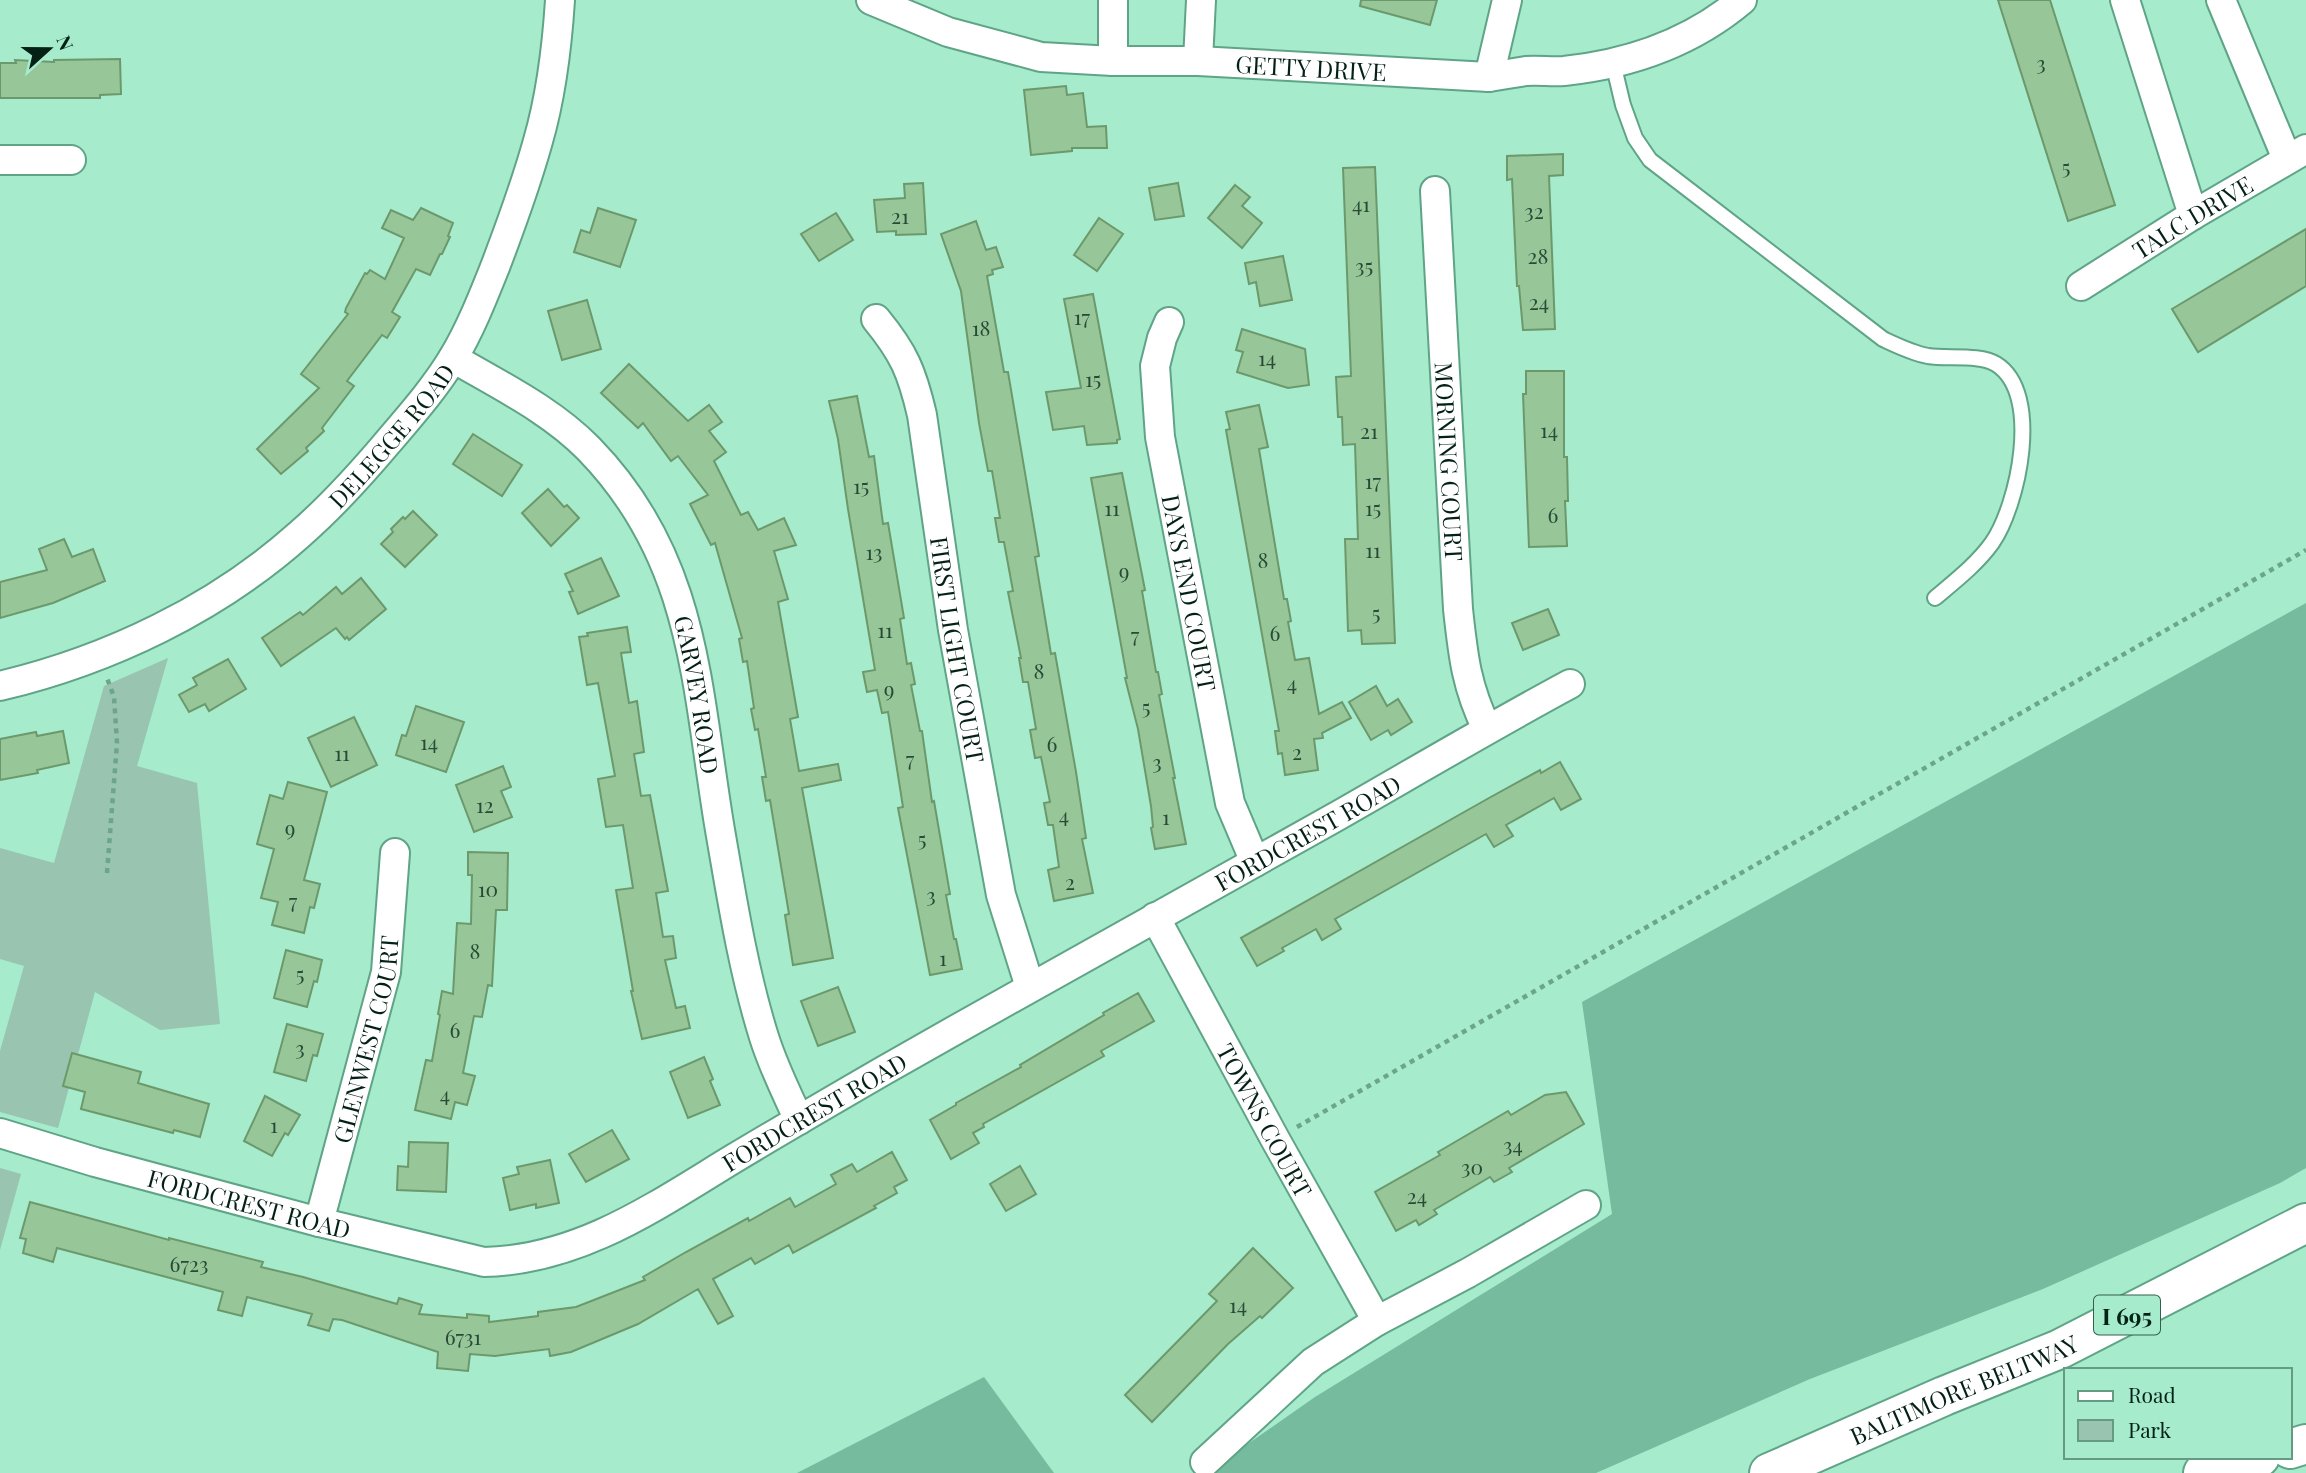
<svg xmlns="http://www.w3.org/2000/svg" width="2306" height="1473" viewBox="0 0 2306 1473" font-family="'Playfair Display',serif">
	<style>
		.green { fill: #98c4b0 }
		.forest { fill: #76bb9d }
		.building { fill: #97c798; stroke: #6c996c; stroke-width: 2 }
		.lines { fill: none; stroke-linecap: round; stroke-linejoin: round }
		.service-casing { stroke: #5fa487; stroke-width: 18 }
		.minor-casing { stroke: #5fa487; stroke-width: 32 }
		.motorway-casing { stroke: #5fa487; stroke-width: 42 }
		.path { stroke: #6ca48c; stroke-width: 4.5; stroke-dasharray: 5 5; stroke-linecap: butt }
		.service { stroke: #fff; stroke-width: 14 }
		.minor { stroke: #fff; stroke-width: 28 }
		.motorway { stroke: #fff; stroke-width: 38 }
		.labels { text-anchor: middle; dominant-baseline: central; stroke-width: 5; stroke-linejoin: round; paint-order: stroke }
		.number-label { font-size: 21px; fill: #294a36 }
		.shield { fill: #a5ebcc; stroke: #345e4d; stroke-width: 2 }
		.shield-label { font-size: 23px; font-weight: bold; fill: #042116 }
		.street-label { font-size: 24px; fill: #042116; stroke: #a5ebcc }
	</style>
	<rect width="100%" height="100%" fill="#a5ebcc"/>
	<g class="green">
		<polygon points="168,658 137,766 197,783 220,1024 160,1030 95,992 58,1128 0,1112 0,1051 24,966 0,959 0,848 54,863 104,686"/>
		<polygon points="0,1168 21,1174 0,1250"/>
	</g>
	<g class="forest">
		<polygon points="2306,603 2306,1168 2280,1183 2043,1289 1810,1379 1596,1473 1206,1473 1315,1397 1612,1214 1582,1002"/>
		<polygon points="984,1377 1054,1473 797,1473"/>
	</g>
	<g class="building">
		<polygon points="1361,0 1437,0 1430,25 1360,6"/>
		<polygon points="1998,0 2050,0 2115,205 2068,221"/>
		<polygon points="120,59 121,94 100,95 100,98 0,98 0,63 16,63 15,60 54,62 54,60"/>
		<polygon points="1066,86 1067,95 1083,93 1087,127 1106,126 1107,148 1072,148 1072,151 1031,155 1024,90"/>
		<polygon points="1563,154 1563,175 1549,176 1555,329 1523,330 1519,286 1517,286 1512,179 1507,180 1507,156"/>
		<polygon points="1375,167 1395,643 1362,644 1361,630 1348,631 1345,539 1358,539 1355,444 1343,445 1342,417 1338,417 1336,377 1351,376 1343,168"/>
		<polygon points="923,183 926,234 896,235 896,231 877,232 874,200 905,198 904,184"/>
		<polygon points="1178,183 1184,216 1155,220 1149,188"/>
		<polygon points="1235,185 1250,197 1242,206 1262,223 1242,248 1208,218"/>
		<polygon points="421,208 453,223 448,236 450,237 442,254 440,254 430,275 416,269 392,312 400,317 387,338 382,335 347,381 354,386 322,428 324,431 306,448 308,451 281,474 257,449 319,388 301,374 348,314 345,312 346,308 365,273 367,274 370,270 385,279 404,238 382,228 391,210 413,220"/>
		<polygon points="598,208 636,220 620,267 574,252 581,230 590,233"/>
		<polygon points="836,213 853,240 819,261 801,234"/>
		<polygon points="1099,218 1123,234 1097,271 1074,255"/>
		<polygon points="976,221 986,250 996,247 1003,267 992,270 993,274 987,276 1004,372 1008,372 1039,556 1035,557 1051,654 1055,653 1076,772 1086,838 1082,839 1093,893 1054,901 1048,870 1059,867 1053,825 1048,825 1044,803 1050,802 1041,757 1035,758 1030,730 1036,729 1028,682 1023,682 1019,658 1021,658 1008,592 1013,591 1004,542 999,542 995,518 1000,518 992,471 988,471 979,423 961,291 941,234"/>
		<polygon points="2306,229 2306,286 2198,352 2172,309"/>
		<polygon points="1283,256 1292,300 1260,306 1256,282 1249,284 1245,263"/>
		<polygon points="1093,294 1120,439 1117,440 1117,443 1087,445 1084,426 1053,430 1046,392 1081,388 1064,299"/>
		<polygon points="587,300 601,349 562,360 548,311"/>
		<polygon points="1242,329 1305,349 1309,385 1288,388 1237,372 1243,352 1236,350"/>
		<polygon points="629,364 688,421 709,405 722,422 709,431 726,452 714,461 741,515 748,512 758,530 784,518 796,545 774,551 788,599 778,602 798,717 790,719 799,771 838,764 841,780 802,788 833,958 793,965 785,915 789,914 770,800 766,801 762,777 766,777 758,729 755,730 751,709 754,708 747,661 743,662 739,639 742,638 715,543 711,545 690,504 708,495 678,456 671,461 643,423 638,428 601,393"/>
		<polygon points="1526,371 1564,371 1564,457 1567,457 1568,501 1565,501 1567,546 1529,547 1523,394 1526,394"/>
		<polygon points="857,396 869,457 874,456 883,524 888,523 904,618 900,619 907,664 911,663 915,684 911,685 920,731 922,731 932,802 934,801 950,894 946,895 954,939 956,939 962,969 930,975 898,808 903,807 888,712 882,713 877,690 867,692 863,672 875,670 848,509 838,439 829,401"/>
		<polygon points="1259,405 1268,447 1259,449 1284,599 1287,599 1291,621 1288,622 1295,660 1309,658 1319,714 1342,702 1351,718 1322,733 1323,738 1314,739 1318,770 1285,775 1282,753 1278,754 1275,731 1279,731 1226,430 1230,429 1226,412"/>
		<polygon points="473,434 522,465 502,496 453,464"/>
		<polygon points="1122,473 1145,590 1142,591 1156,672 1158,672 1162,694 1159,695 1175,778 1173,778 1186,844 1155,849 1151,828 1153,827 1151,806 1138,729 1125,678 1127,678 1091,478"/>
		<polygon points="548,489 564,507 567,505 579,518 551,546 522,513"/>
		<polygon points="413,511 437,535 405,567 381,544 393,532 391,529 403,517 405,519"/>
		<polygon points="64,539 72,557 93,549 105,581 53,603 0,618 0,582 47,570 39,549"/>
		<polygon points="601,558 619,596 578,614 569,592 573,591 565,574"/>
		<polygon points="361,578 386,609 349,640 347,637 345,639 336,628 281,666 262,638 300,612 303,615 336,587 342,594"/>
		<polygon points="1548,609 1559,635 1523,650 1512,623"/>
		<polygon points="627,627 631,652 621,653 629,703 637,701 644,752 634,754 641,796 650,795 668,891 656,893 663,937 673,936 676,958 665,960 676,1008 685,1006 690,1028 642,1039 631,991 633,991 616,890 633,888 623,825 606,827 598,779 615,776 598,683 587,685 579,637 588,636 587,633"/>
		<polygon points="228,659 246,689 209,711 205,704 189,712 179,695 197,685 193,678"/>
		<polygon points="1376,686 1387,706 1398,699 1412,722 1391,735 1388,730 1371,740 1349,702"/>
		<polygon points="416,706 464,722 446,772 396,755 402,735 406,736"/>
		<polygon points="354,717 377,765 331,787 308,738"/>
		<polygon points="63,731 69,763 37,770 38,773 0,780 0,739 36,732 37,736"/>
		<polygon points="1560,762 1581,799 1561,810 1554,798 1506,825 1513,836 1494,847 1486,834 1335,919 1341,929 1322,940 1316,929 1282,948 1284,951 1257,966 1241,938 1489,798 1540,770 1541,773"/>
		<polygon points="503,766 511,787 501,791 512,817 474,832 456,785"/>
		<polygon points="288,782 327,792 304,880 320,884 314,908 310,907 304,933 272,925 278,902 261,898 274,849 257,844 270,795 283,799"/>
		<polygon points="468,852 508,853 507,910 496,910 492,986 488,985 482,1017 474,1016 463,1073 475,1076 467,1105 455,1102 451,1119 415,1110 426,1060 432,1061 440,1015 438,1014 442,991 453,994 457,923 471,924 472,875 468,875"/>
		<polygon points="286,950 322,960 317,982 314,981 307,1007 274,998"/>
		<polygon points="838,987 855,1032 818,1046 801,1001"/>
		<polygon points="1138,993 1154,1021 1101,1051 1104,1056 983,1124 984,1127 973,1133 979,1143 951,1159 930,1120 956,1105 956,1103 1021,1067 1020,1065 1104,1015 1103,1013"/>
		<polygon points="287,1024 323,1034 317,1056 313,1055 306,1081 274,1072"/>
		<polygon points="72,1053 141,1072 138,1083 209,1104 200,1137 174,1130 173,1133 81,1109 85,1092 63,1086"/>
		<polygon points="704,1057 713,1079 710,1081 720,1105 688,1118 670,1072"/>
		<polygon points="1566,1092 1584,1124 1509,1168 1512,1172 1494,1182 1490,1177 1434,1210 1437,1214 1419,1225 1416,1220 1396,1231 1375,1192 1440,1155 1438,1152 1508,1111 1511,1115 1545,1095"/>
		<polygon points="265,1096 300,1115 288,1135 285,1133 272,1156 244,1141"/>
		<polygon points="612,1130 629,1159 586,1182 569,1154"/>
		<polygon points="409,1142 448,1143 446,1192 397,1190 398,1166 408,1167"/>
		<polygon points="892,1152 907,1180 894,1187 897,1193 874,1206 876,1208 793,1253 789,1245 755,1264 751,1258 713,1279 733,1316 718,1324 698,1289 638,1324 571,1352 550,1356 549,1349 495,1356 470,1354 468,1371 437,1368 438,1352 342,1320 333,1319 329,1331 308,1325 312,1314 247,1297 242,1316 218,1310 223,1292 57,1248 53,1262 23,1253 26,1239 20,1238 30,1202 169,1240 169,1238 263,1262 261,1267 303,1277 397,1304 399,1298 422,1305 419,1314 467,1318 467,1314 489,1316 489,1322 538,1316 538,1312 576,1307 645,1280 643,1277 686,1252 748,1218 749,1221 790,1198 795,1207 836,1184 831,1175 852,1164 857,1172"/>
		<polygon points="550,1160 559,1203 536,1208 536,1204 510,1210 503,1178 519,1174 517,1167"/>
		<polygon points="1020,1166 1036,1194 1006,1211 990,1184"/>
		<polygon points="1253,1248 1293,1288 1262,1318 1260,1316 1228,1344 1152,1422 1125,1395 1217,1301 1209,1294"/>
	</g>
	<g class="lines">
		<g class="service-casing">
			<path id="service" d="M1613 63 1623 105 1635 138 1650 160 1883 339C1898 346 1912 353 1928 356 1947 359 1980 354 1996 364 2043 393 2018 506 1992 543 1977 564 1955 581 1935 598"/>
		</g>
		<g class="minor-casing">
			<g id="minor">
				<path id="s1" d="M871 0 948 32 1041 57 1113 61H1198L1489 77C1501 75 1514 73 1526 71 1539 70 1552 72 1564 71 1630 64 1691 43 1742 0"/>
				<polyline points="2125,0 2193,215"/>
				<polyline points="2221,0 2287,159"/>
				<polyline points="1113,61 1113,0"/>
				<polyline points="1198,61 1201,0"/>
				<polyline points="1489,77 1507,0"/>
				<polyline points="0,160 71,160"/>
				<path id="s2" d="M1435 191 1458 609C1463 655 1466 686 1487 729"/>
				<path id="s3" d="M2081 286 2193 215 2306 149"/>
				<path id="s4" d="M876 319C904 353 912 372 922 415L953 630 1001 895 1030 987"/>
				<path id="s5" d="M1169 322 1162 338 1155 366 1160 437 1230 803 1255 862"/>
				<path id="s6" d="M453 358C499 385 551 410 589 449 697 560 696 688 720 830 732 899 743 970 764 1037 773 1066 786 1092 799 1120"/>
				<path id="s7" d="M0 686C109 660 216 609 300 534 332 506 361 474 388 442 410 416 435 388 453 358 470 330 483 297 495 267 511 225 526 184 538 141 551 96 557 47 560 0"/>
				<path id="s8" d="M1155 917 1275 1139 1377 1321"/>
				<path id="s9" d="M0 1133 95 1162 319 1222 484 1262C579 1260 654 1207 733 1159 783 1129 833 1100 883 1071 1032 986 1182 903 1332 819 1411 774 1490 727 1570 684"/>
				<path id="s10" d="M319 1222 386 972 395 853"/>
				<polyline points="1205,1462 1313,1362 1377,1321 1468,1273 1586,1205"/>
			</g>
		</g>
		<g class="motorway-casing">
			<g id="motorway">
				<polyline points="2290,1449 2306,1444"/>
				<path id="s11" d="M1769 1473 1944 1396 2060 1349 2306 1223"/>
				<polyline points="2203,1473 2260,1457"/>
			</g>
		</g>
		<g class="path">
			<polyline points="107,873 117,743 114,697 107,678"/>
			<polyline points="1297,1127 2306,550"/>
		</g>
		<use href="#service" class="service"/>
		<use href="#minor" class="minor"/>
		<use href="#motorway" class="motorway"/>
	</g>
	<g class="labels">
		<g class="number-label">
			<text x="2041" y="62">3</text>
			<text x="2066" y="166">5</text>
			<text x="1361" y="203">41</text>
			<text x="1534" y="210">32</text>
			<text x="900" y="215">21</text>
			<text x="1538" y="255">28</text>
			<text x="1364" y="265">35</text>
			<text x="1539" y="301">24</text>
			<text x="1082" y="316">17</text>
			<text x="981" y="327">18</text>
			<text x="1267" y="357">14</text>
			<text x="1093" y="378">15</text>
			<text x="1549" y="429">14</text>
			<text x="1369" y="430">21</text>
			<text x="1373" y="480">17</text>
			<text x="861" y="485">15</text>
			<text x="1112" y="507">11</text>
			<text x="1373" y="507">15</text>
			<text x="1553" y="514">6</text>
			<text x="1373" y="549">11</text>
			<text x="874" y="551">13</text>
			<text x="1263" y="559">8</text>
			<text x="1124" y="570">9</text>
			<text x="1376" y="612">5</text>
			<text x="885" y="629">11</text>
			<text x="1275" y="632">6</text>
			<text x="1135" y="634">7</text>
			<text x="1039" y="670">8</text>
			<text x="1292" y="682">4</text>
			<text x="889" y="688">9</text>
			<text x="1146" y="706">5</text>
			<text x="429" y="741">14</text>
			<text x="1052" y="743">6</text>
			<text x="1297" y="751">2</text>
			<text x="342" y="752">11</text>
			<text x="910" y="758">7</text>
			<text x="1157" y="761">3</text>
			<text x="485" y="804">12</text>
			<text x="1064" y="814">4</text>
			<text x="1166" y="816">1</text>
			<text x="290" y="827">9</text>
			<text x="922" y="838">5</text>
			<text x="1070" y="881">2</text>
			<text x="488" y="888">10</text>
			<text x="931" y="894">3</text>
			<text x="293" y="900">7</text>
			<text x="475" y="950">8</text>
			<text x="943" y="957">1</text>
			<text x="300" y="973">5</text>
			<text x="455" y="1029">6</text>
			<text x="300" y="1047">3</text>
			<text x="445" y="1093">4</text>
			<text x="274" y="1124">1</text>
			<text x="1513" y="1144">34</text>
			<text x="1472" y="1166">30</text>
			<text x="1417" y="1195">24</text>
			<text x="189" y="1263">6723</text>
			<text x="1238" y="1304">14</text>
			<text x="463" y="1336">6731</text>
		</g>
		<rect class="shield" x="2094" y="1295.5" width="66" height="39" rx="5"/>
		<g class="shield-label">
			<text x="2127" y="1315">I 695</text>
		</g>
		<g class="street-label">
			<text stroke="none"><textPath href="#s1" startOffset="450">GETTY DRIVE</textPath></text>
			<text stroke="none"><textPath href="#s3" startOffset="131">TALC DRIVE</textPath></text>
			<text stroke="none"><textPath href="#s7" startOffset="474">DELEGGE ROAD</textPath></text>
			<text stroke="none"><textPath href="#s2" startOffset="271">MORNING COURT</textPath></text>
			<text stroke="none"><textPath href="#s5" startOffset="276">DAYS END COURT</textPath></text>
			<text stroke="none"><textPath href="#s4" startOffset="345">FIRST LIGHT COURT</textPath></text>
			<text stroke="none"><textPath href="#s6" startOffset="438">GARVEY ROAD</textPath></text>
			<text stroke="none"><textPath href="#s9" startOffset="1435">FORDCREST ROAD</textPath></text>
			<text stroke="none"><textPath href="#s10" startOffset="189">GLENWEST COURT</textPath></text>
			<text stroke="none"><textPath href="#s9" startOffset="868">FORDCREST ROAD</textPath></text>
			<text stroke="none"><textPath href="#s8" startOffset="231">TOWNS COURT</textPath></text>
			<text stroke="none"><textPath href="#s9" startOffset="259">FORDCREST ROAD</textPath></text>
			<text stroke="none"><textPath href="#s11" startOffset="212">BALTIMORE BELTWAY</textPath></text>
		</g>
	</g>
	<rect x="2064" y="1368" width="228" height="91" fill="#a5ebcc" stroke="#659a83" stroke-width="2"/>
	<rect x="2078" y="1391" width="35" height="10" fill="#ffffff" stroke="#659a83" stroke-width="2"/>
	<text x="2128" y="1403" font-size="21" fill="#042116">Road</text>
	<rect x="2078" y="1420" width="35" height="21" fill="#98c4b0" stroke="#659a83" stroke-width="2"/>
	<text x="2128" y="1438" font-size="21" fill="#042116">Park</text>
	<g transform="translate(49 49) rotate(69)" stroke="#a5ebcc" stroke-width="5" paint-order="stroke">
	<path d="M0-5L12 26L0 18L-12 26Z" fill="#042116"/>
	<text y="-10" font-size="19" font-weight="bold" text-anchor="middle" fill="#042116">N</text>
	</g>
</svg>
